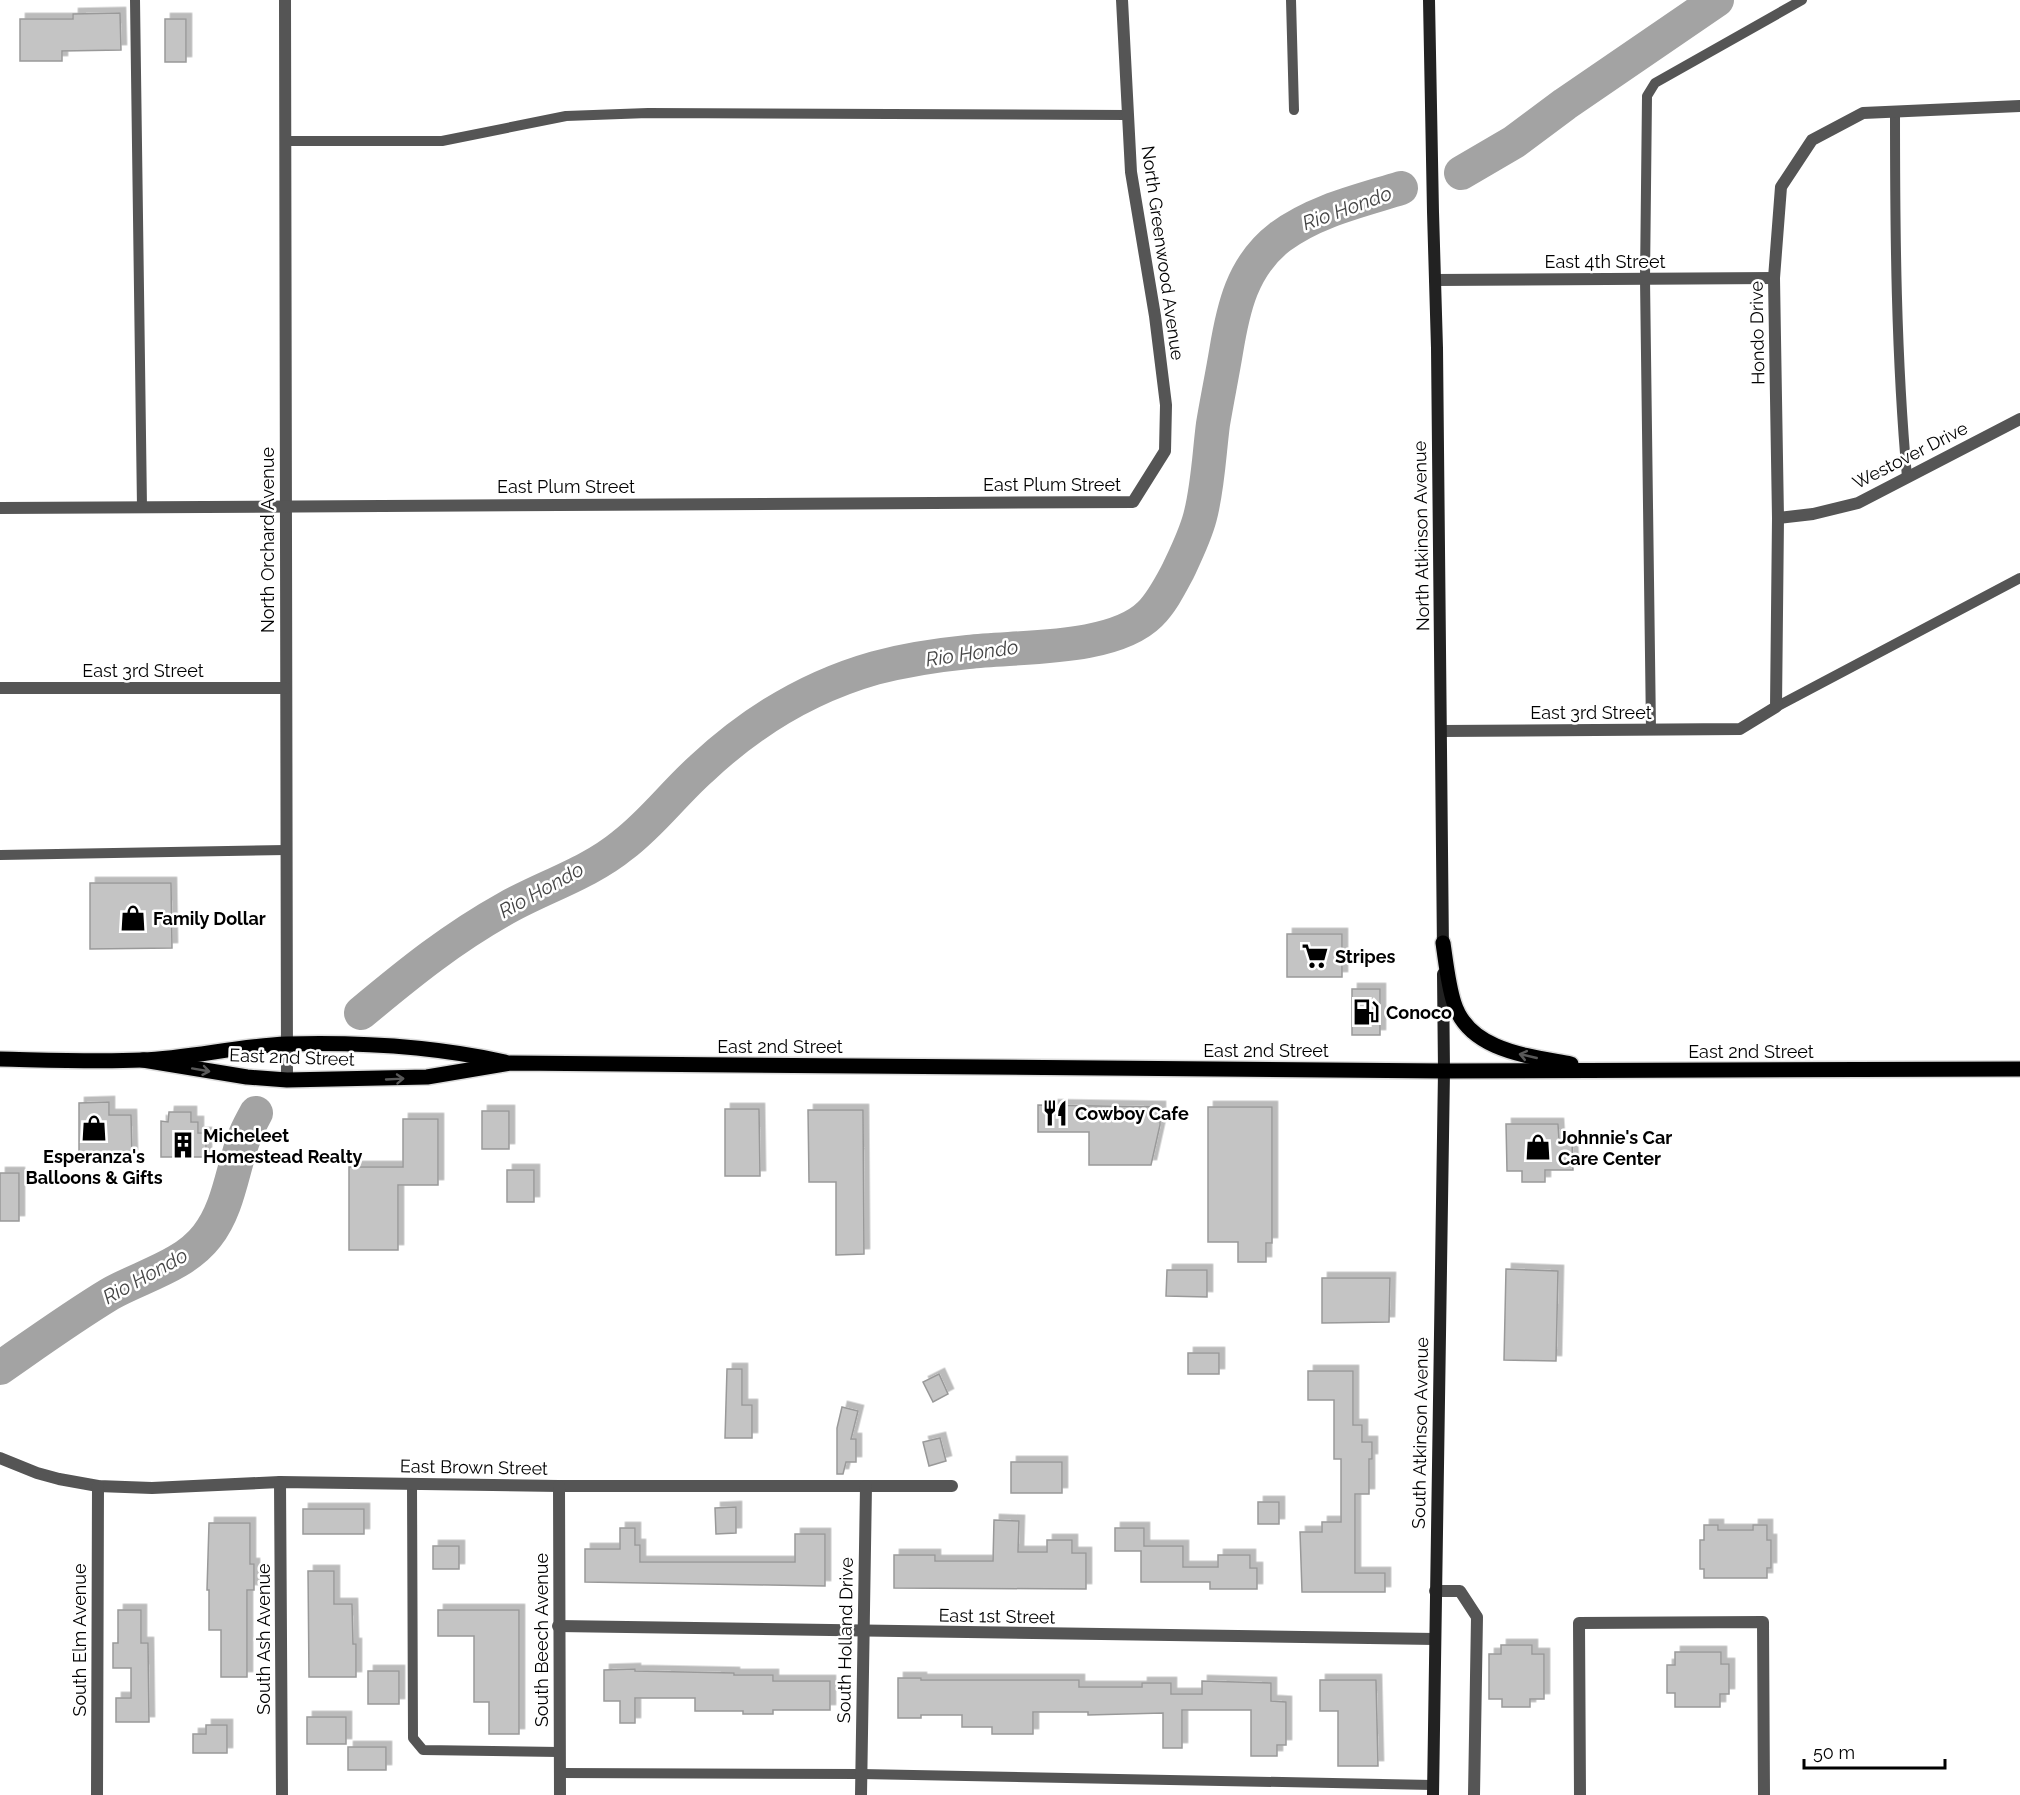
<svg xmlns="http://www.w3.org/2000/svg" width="2020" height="1795" viewBox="0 0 2020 1795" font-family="Raleway,sans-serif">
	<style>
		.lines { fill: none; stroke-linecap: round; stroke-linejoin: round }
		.river { stroke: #a3a3a3; stroke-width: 34 }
		.building { fill: #c4c4c4; stroke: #999; stroke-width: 1.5; filter: url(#shadow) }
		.primary-casing { stroke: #dbdbdb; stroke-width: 18 }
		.lane { stroke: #555; stroke-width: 10 }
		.street { stroke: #555; stroke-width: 12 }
		.secondary { stroke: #222; stroke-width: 12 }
		.primary { stroke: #000; stroke-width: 15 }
		.oneway { stroke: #595959 }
		.labels { text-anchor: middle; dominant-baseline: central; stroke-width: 5; stroke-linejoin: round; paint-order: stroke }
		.street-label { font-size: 18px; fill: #000; stroke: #fff }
		.poi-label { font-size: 18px; font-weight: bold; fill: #000; stroke: #fff; text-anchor: start }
		.water-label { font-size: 20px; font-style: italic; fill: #444; stroke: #fff }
	</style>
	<defs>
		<filter id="shadow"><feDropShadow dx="5.5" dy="-5.5" stdDeviation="0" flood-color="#0004"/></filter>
	</defs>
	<rect width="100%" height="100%" fill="#fff"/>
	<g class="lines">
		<g class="river">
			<polyline points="1461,173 1514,142 1565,104 1717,0"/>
			<path d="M361 1013C409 973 452 938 508 907 546 886 589 873 623 845 652 823 674 793 701 769 752 721 808 687 875 668 905 660 938 655 968 652 1019 646 1113 651 1150 614 1162 602 1170 586 1178 571 1186 554 1195 536 1200 517 1208 487 1209 455 1213 424 1217 400 1222 376 1226 352 1233 309 1242 266 1280 237 1315 211 1359 201 1401 188"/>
			<path d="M0 1368C36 1343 72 1317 110 1294 142 1276 184 1266 207 1236 229 1208 232 1170 244 1138 247 1129 252 1121 256 1113"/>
		</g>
	</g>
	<g class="building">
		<polygon points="120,13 121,50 62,51 62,61 20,61 20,19 73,19 73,14"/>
		<rect x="165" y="19" width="21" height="43"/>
		<polygon points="90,883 171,883 172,948 90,949"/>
		<rect x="1287" y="934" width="55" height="43"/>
		<rect x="1352" y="989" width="28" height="46"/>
		<polygon points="109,1102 109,1115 131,1115 132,1155 116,1155 116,1153 79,1153 79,1103"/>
		<polygon points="1038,1105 1160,1107 1160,1125 1151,1165 1089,1165 1089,1132 1038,1132"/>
		<polygon points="1208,1107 1272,1107 1272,1243 1266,1243 1266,1262 1238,1262 1238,1242 1208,1242"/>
		<polygon points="725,1109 759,1109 760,1176 725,1176"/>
		<polygon points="808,1110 863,1110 864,1254 836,1255 836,1182 809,1182"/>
		<rect x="482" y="1111" width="27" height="38"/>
		<polygon points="169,1112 191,1112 191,1122 198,1122 198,1133 206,1133 206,1157 161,1157 161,1121 168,1122"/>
		<polygon points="403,1119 438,1119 438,1185 398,1185 398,1250 349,1250 349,1167 403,1167"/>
		<polygon points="1506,1124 1558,1124 1559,1140 1572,1140 1573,1170 1545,1170 1545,1182 1522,1182 1522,1171 1507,1171"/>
		<rect x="507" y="1170" width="27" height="32"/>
		<rect x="0" y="1173" width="19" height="48"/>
		<polygon points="1506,1269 1558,1271 1556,1361 1504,1360"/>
		<polygon points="1167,1270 1207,1270 1207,1297 1166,1296"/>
		<polygon points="1322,1278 1390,1278 1389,1322 1322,1323"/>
		<rect x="1188" y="1353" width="31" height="21"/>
		<polygon points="727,1369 742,1369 742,1405 752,1405 752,1438 725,1438"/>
		<polygon points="1308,1371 1353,1371 1353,1425 1362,1425 1362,1442 1372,1442 1372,1459 1369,1459 1369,1494 1355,1494 1355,1573 1385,1573 1385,1592 1302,1592 1300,1532 1322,1532 1322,1522 1341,1522 1341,1459 1334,1459 1334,1400 1308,1400"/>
		<polygon points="939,1374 948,1394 933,1402 923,1382"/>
		<polygon points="842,1407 858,1411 851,1439 856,1439 856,1462 846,1462 843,1474 837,1474 837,1428"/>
		<polygon points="940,1438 946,1461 929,1466 923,1442"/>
		<rect x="1011" y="1462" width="51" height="31"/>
		<rect x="1258" y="1502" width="21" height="22"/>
		<polygon points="736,1507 736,1533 716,1534 715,1508"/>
		<rect x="303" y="1509" width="61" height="25"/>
		<polygon points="994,1520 1019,1521 1018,1552 1047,1552 1047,1540 1072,1540 1072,1553 1086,1553 1086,1589 894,1588 894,1555 935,1555 935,1561 993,1561"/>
		<polygon points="209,1523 250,1523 250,1564 254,1564 254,1590 247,1590 247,1677 221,1677 221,1630 209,1630 209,1590 207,1590"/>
		<polygon points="1704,1525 1718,1525 1718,1530 1753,1530 1753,1525 1767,1525 1767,1540 1771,1540 1771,1568 1767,1568 1767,1578 1704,1578 1704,1569 1700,1569 1700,1540 1704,1540"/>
		<polygon points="620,1528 635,1528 635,1545 640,1545 640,1562 795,1562 795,1534 825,1534 825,1586 585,1582 585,1549 620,1549"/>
		<polygon points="1115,1528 1144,1528 1144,1546 1183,1546 1183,1567 1218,1567 1218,1555 1250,1555 1250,1568 1257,1568 1257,1589 1210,1589 1210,1582 1141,1582 1141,1551 1115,1551"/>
		<rect x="433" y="1546" width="26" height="23"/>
		<polygon points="308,1571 334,1571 334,1604 352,1604 353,1644 356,1644 356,1677 309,1677"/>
		<polygon points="118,1610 141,1610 141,1643 148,1643 149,1722 116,1722 116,1698 131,1698 131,1668 113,1668 113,1643 118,1643"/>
		<polygon points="438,1610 519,1610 519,1734 489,1734 489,1702 474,1702 474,1636 438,1636"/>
		<polygon points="1501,1645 1532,1645 1532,1654 1544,1654 1544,1699 1530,1699 1530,1707 1502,1707 1502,1699 1489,1699 1489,1654 1501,1654"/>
		<polygon points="1675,1652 1721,1652 1721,1664 1729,1664 1729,1694 1720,1694 1720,1707 1675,1707 1675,1693 1667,1693 1667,1665 1675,1665"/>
		<polygon points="635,1669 635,1671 734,1673 734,1675 773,1675 773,1681 830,1681 830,1710 773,1710 773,1714 743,1714 743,1711 695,1711 695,1698 635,1698 635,1723 620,1723 620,1701 604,1701 604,1670"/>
		<rect x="368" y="1671" width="31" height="33"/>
		<polygon points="898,1678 921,1678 921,1680 1079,1680 1079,1687 1142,1687 1142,1683 1171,1683 1171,1694 1202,1694 1202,1681 1271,1683 1271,1701 1286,1702 1286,1745 1277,1745 1277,1756 1251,1756 1251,1710 1182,1710 1182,1748 1163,1748 1163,1713 1088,1715 1088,1712 1033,1712 1033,1734 992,1734 992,1727 962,1727 962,1715 921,1715 921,1718 898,1718"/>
		<polygon points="1320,1680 1376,1680 1378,1766 1338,1766 1338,1711 1320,1711"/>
		<rect x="307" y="1717" width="39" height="27"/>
		<polygon points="206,1725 227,1725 227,1753 193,1753 193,1734 206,1734"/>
		<rect x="348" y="1747" width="38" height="23"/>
	</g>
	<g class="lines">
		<g class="primary-casing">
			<g id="primary">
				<path d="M1443 943C1446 963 1448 984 1454 1003 1469 1051 1529 1056 1571 1064"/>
				<path d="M0 1059C47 1060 95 1062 142 1060 190 1058 238 1046 287 1044 360 1042 433 1046 505 1062"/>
				<polyline points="143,1060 247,1077 287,1080 427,1077 511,1063 1444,1071 2020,1069"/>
			</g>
		</g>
		<g class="lane">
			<polyline points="135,0 142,507"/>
			<polyline points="1291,0 1294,110"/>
			<path d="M1895 112C1895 234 1896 355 1907 477"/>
			<polyline points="285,141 442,141 566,116 648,113 1127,115"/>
			<polyline points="1776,707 2020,578"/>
			<polyline points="1651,730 1645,279 1647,96 1655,83 1802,0"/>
			<polyline points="0,855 286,850"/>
			<polyline points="412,1484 413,1738 423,1750 559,1752"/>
			<polyline points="560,1773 861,1774 1433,1785"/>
		</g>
		<g class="street">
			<polyline points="285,0 287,1080"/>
			<polyline points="1435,280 1774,278"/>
			<polyline points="0,508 1133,502 1165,451 1166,405 1155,316 1131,172 1122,0"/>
			<polyline points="1778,518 1813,514 1858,503 2020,419"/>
			<polyline points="0,688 285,688"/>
			<polyline points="1442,731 1740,729 1776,707 1778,518 1774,278 1781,187 1812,140 1863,113 2020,106"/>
			<polyline points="0,1458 37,1473 59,1479 98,1486 152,1488 280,1482 559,1486 952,1486"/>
			<polyline points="280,1482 282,1795"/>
			<polyline points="559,1486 560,1795"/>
			<polyline points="1435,1591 1460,1591 1477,1617 1474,1795"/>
			<polyline points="558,1626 1435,1639"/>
			<polyline points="97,1795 98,1486"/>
			<polyline points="861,1795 866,1486"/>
			<polyline points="1580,1795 1579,1623 1763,1622 1764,1795"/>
		</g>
		<g class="secondary">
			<polyline points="1429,0 1433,212 1437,348 1443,951"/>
			<polyline points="1433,1795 1444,1071 1443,974"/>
		</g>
		<use href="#primary" class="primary"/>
	</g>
	<defs><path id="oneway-shaft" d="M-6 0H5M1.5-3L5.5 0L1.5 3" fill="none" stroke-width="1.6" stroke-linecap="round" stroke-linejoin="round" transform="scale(1.5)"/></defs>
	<g class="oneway">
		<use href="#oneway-shaft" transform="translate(1528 1056) rotate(-167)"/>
		<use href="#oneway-shaft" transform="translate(201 1070) rotate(10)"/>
		<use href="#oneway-shaft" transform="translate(395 1079) rotate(-3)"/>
	</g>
	<defs>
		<g id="shop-bare" transform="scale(2.07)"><path d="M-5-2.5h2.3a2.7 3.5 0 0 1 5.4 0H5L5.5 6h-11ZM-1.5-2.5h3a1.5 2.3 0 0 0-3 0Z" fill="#000" stroke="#fff" stroke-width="2.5" paint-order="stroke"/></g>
		<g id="supermarket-bare" transform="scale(2.07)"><path d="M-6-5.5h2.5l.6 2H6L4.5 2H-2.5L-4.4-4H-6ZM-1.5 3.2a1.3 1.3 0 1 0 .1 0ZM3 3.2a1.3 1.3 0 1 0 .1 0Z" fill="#000" stroke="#fff" stroke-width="2.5" paint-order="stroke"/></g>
		<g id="fuel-bare" transform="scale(2.07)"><path d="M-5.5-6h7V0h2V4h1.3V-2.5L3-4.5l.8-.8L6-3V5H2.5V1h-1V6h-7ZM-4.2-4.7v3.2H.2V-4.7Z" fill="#000" stroke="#fff" stroke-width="2.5" paint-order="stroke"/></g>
		<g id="restaurant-bare" transform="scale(2.07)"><path d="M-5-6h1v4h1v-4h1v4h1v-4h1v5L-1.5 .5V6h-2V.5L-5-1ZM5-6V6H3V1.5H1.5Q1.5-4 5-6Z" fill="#000" stroke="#fff" stroke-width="2.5" paint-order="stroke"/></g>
		<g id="building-bare" transform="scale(2.07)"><path d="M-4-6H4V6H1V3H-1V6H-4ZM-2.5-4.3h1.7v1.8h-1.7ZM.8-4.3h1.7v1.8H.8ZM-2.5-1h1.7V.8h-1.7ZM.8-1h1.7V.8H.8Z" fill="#000" stroke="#fff" stroke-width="2.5" paint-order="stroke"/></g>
	</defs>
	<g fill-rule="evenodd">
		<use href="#shop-bare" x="133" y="918"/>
		<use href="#supermarket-bare" x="1315" y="956"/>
		<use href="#fuel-bare" x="1366" y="1012"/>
		<use href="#restaurant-bare" x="1055" y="1113"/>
		<use href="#shop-bare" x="94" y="1128"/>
		<use href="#building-bare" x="183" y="1145"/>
		<use href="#shop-bare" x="1538" y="1147"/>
	</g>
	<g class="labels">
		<g class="street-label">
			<text transform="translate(1163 253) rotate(82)">North Greenwood Avenue</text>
			<text x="1605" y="261">East 4th Street</text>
			<text transform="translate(1757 333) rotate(-91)">Hondo Drive</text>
			<text transform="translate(1910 455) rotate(-27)">Westover Drive</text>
			<text x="1052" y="484">East Plum Street</text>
			<text x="566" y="486">East Plum Street</text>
			<text transform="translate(1421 536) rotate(-91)">North Atkinson Avenue</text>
			<text transform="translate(267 540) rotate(-90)">North Orchard Avenue</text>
			<text x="143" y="670">East 3rd Street</text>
			<text x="1591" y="712">East 3rd Street</text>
			<text x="780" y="1046">East 2nd Street</text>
			<text x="1266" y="1050">East 2nd Street</text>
			<text x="1751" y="1051">East 2nd Street</text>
			<text transform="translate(292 1057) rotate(2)">East 2nd Street</text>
			<text transform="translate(1420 1433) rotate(-89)">South Atkinson Avenue</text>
			<text transform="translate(474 1467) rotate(1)">East Brown Street</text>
			<text transform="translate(997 1616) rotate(1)">East 1st Street</text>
			<text transform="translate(263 1639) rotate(-90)">South Ash Avenue</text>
			<text transform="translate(79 1640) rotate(-90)">South Elm Avenue</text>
			<text transform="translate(541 1640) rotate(-90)">South Beech Avenue</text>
			<text transform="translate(845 1640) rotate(-89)">South Holland Drive</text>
		</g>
		<g class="poi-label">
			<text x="153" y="918">Family Dollar</text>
			<text x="1335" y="956">Stripes</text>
			<text x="1386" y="1012">Conoco</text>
			<text x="1075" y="1113">Cowboy Cafe</text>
			<text x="203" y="1135">Micheleet<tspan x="203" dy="21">Homestead Realty</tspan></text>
			<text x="1558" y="1137">Johnnie's Car<tspan x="1558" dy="21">Care Center</tspan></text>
			<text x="94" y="1156" text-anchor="middle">Esperanza's<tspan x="94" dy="21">Balloons &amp; Gifts</tspan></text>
		</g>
		<g class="water-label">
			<text transform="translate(1347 208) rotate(-20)">Rio Hondo</text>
			<text transform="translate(972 653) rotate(-8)">Rio Hondo</text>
			<text transform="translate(541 890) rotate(-29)">Rio Hondo</text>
			<text transform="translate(145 1276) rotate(-29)">Rio Hondo</text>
		</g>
	</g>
	<path d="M1804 1759v9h141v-9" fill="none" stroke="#000000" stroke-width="3"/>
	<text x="1813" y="1759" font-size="18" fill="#000000" stroke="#ffffff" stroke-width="4.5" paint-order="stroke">50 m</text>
</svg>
